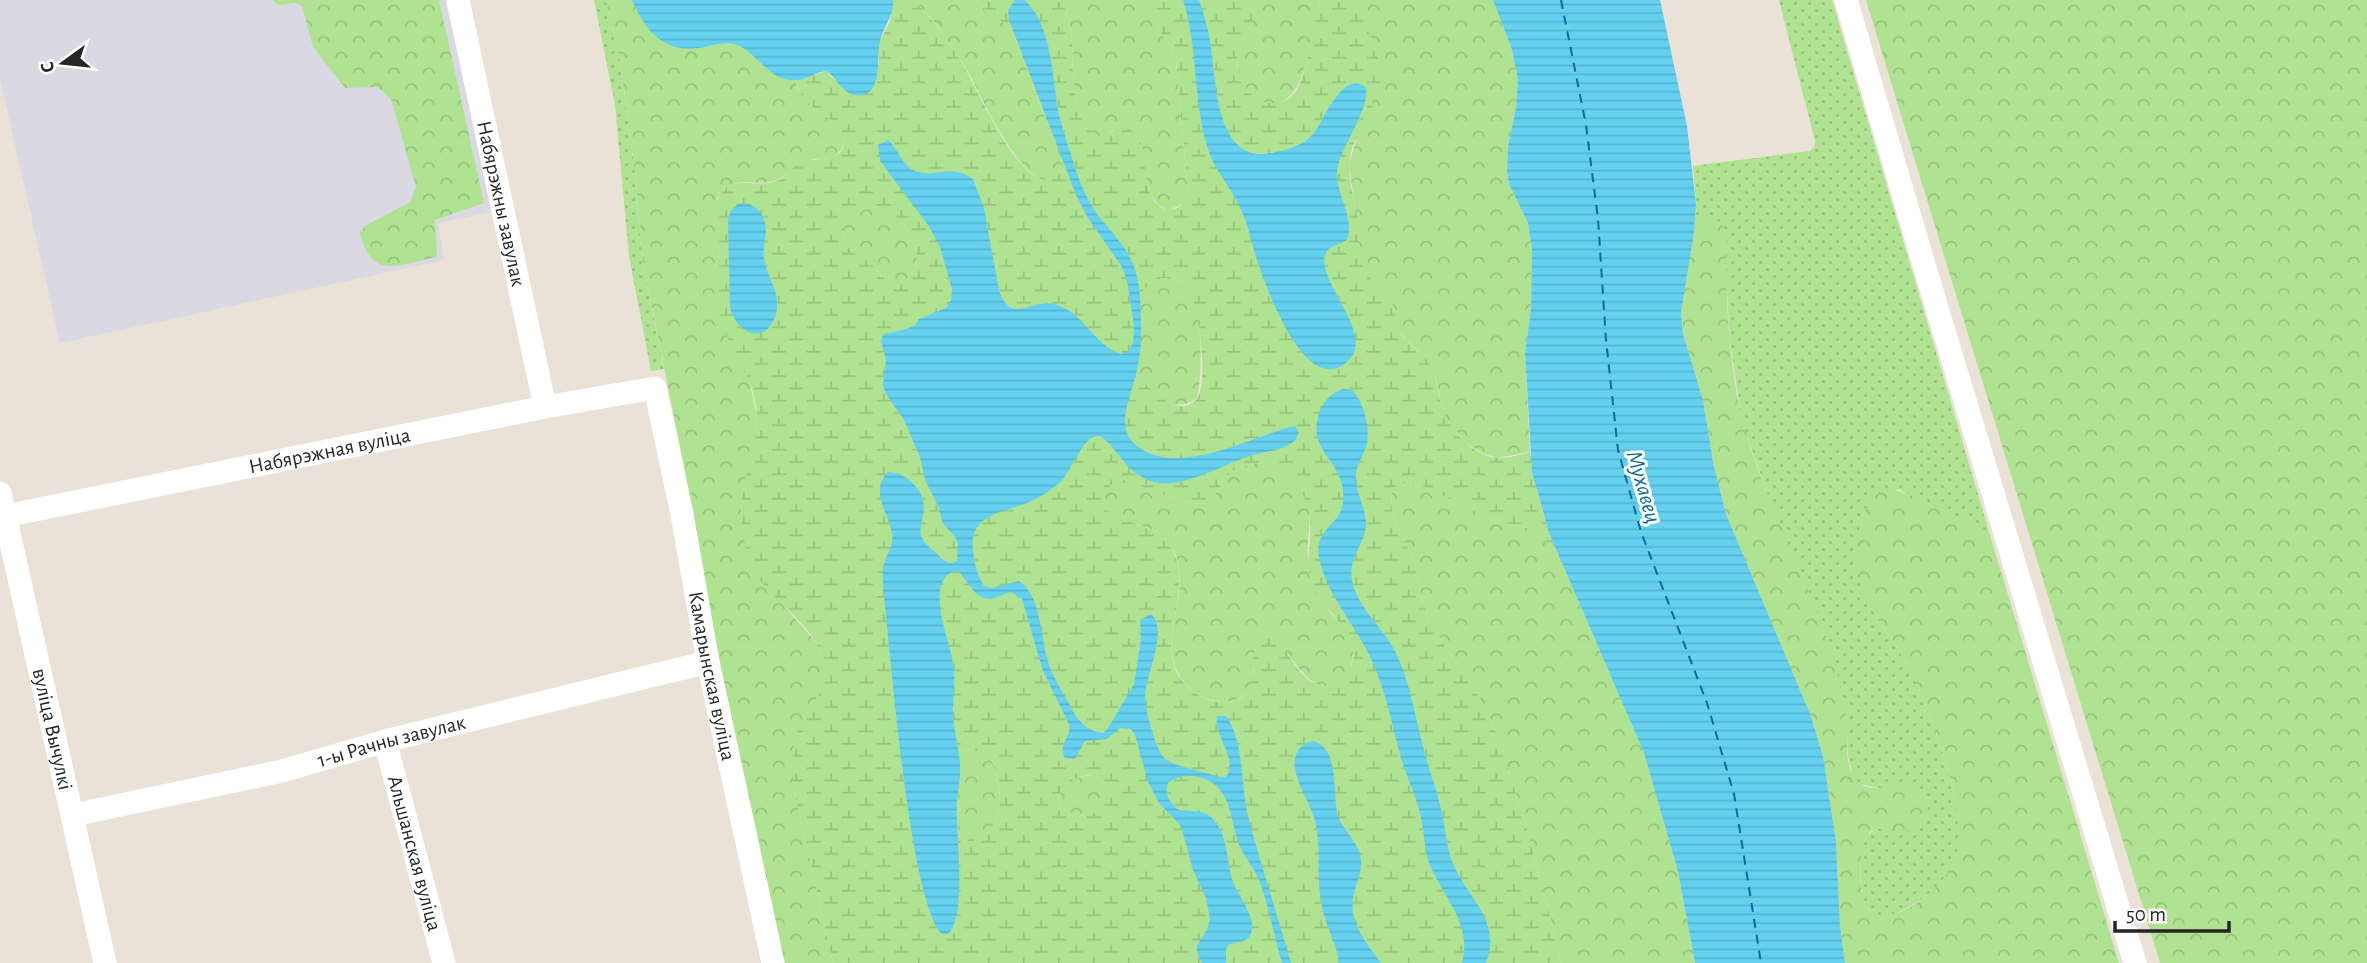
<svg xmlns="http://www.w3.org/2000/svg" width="2367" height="963" viewBox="0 0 2367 963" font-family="'Alegreya Sans',sans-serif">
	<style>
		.industrial { fill: #dad8e2 }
		.grass { fill: url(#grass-dots) }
		.forest { fill: url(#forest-crowns) }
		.wetland { fill: url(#wetland-marsh); fill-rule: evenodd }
		.water { fill: url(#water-rules) }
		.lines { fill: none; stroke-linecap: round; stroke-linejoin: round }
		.ferry { stroke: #0a6c97; stroke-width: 2; stroke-dasharray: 9 7; stroke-linecap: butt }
		.minor { stroke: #fff; stroke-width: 23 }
		.labels { text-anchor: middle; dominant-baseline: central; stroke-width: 6; stroke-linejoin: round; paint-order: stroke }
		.street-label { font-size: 21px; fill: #262626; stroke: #fff }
		.water-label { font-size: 23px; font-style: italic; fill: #0a6c97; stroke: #fff }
	</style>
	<defs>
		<pattern id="grass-dots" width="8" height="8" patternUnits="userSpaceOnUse" patternTransform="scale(1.75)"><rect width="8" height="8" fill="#b0e391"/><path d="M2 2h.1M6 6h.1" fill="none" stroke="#97c37d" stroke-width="1.8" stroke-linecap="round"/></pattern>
		<pattern id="forest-crowns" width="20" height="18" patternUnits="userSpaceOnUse" patternTransform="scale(1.75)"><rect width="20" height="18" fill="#b0e391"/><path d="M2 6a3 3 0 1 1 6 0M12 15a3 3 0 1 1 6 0" fill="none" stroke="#97c37d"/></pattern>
		<pattern id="wetland-marsh" width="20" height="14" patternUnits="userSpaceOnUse" patternTransform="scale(1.75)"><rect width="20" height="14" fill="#b0e391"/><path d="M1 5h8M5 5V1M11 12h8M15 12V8" fill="none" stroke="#97c37d"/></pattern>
		<pattern id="water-rules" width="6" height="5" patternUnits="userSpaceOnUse" patternTransform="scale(1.75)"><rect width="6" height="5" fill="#65d1f1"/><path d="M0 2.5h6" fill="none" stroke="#58b3ce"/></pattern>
	</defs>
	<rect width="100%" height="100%" fill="#eae1d7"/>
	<polygon class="industrial" points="0,0 445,0 494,211 438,223 444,260 60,343 0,79"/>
	<g class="grass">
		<polygon points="594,0 606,0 620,61 635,172 643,263 664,369 651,371 629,256 615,105"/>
		<path d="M1779 0H1832L1993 545 1987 535 1977 527 1898 489 1863 514C1857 540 1852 565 1863 591 1873 617 1893 639 1907 664 1928 702 1972 820 1955 861 1948 877 1934 891 1920 900 1908 908 1880 926 1867 909 1861 900 1861 884 1861 873 1859 790 1912 858 1928 813L1879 788 1859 784 1853 776 1848 756 1846 714 1831 652 1812 600 1776 518 1742 422 1730 342 1723 226C1711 213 1700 217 1694 233L1696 204 1693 166 1810 151 1814 147 1815 141Z"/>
	</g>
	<g class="forest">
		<path d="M272 0H439L484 203 435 220 437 257C399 264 372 282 360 233L365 226 410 202 416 187 391 99 377 87 345 88 313 47 302 6 296 3 278 5Z"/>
		<path d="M606 0H632C649 33 665 55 705 47 716 45 727 41 737 45 760 54 769 79 796 80L797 88C807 98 817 108 828 118 832 121 838 125 840 129 847 138 844 151 834 156 827 160 820 158 813 159 796 164 785 179 771 182 746 185 736 175 717 198L718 299 722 322 730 342 748 376 757 416 756 437 743 490 741 513 749 559 758 577 816 642 824 660 826 676 822 691 805 717 794 789 833 963H782L738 764 683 461 643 263 635 172 620 61Z"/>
		<path d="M915 0H976L981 6 1006 25 1015 38 1064 168C1039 222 981 97 972 79 966 68 959 57 952 47 942 30 928 15 915 0Z"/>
		<path d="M1062 0H1141L1169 45 1176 61 1188 195 1184 204 1168 210 1158 205 1151 195 1147 180 1113 130 1100 137C1067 125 1075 59 1071 31 1069 21 1065 10 1062 0Z"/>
		<path d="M1255 0H1320C1313 29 1305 129 1256 98 1243 89 1238 76 1237 61 1236 44 1249 32 1254 16 1255 11 1255 5 1255 0Z"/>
		<polygon points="1357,0 1493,0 1512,50 1518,79 1516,108 1508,146 1507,171 1509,184 1528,223 1532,249 1531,309 1525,353 1530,452 1497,458 1482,453 1466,443 1452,427 1443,412 1436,379 1418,350 1406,340 1398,329 1391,301 1372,282 1364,271 1360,256 1357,219 1349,165 1379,58 1364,25"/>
		<polygon points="1866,0 2367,0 2367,963 2160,963"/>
		<path d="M873 207C909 211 937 267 897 286 884 282 882 275 873 265 866 258 856 256 850 249 832 228 854 211 873 207Z"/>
		<path d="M1710 217C1718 220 1723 224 1726 233 1726 305 1728 382 1752 452 1781 540 1832 622 1846 714 1849 734 1843 760 1854 777 1870 803 1909 771 1924 797 1926 802 1928 806 1928 811 1925 847 1883 819 1869 833 1858 845 1858 896 1867 909 1870 913 1875 915 1880 915 1899 918 1923 900 1936 887 1946 877 1955 865 1957 851 1966 805 1930 708 1908 666 1895 641 1875 619 1863 593 1855 573 1854 551 1859 530 1871 478 1893 485 1932 505 1947 512 1962 520 1977 527L1987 535 1993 545 2119 963H1845L1840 926 1836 842 1823 756 1811 716 1726 514 1713 462 1703 400 1683 334 1681 313 1694 233C1697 224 1700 219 1710 217Z"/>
		<path d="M1162 278C1171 279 1180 279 1187 286 1203 304 1203 375 1197 398 1173 416 1151 394 1136 374L1140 354 1139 296 1149 284Z"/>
		<path d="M1267 463C1283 471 1298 480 1306 498 1315 520 1304 542 1309 562 1313 574 1322 601 1329 611 1337 622 1347 628 1351 641 1355 650 1353 664 1348 672 1322 715 1290 655 1276 636 1270 644 1257 656 1254 666 1251 675 1256 682 1249 691 1242 700 1226 704 1215 701 1203 698 1192 692 1184 682 1153 644 1193 597 1175 554 1171 546 1166 538 1159 533 1146 523 1095 520 1103 495 1106 487 1114 479 1123 480 1131 480 1140 486 1148 489 1162 495 1179 500 1193 503 1217 507 1217 483 1231 472 1242 464 1255 464 1267 463Z"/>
		<path d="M1401 482H1414L1481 514 1507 523 1549 533 1644 753 1678 872 1695 963H1561C1548 906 1533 849 1516 793 1507 767 1500 739 1488 713 1470 677 1439 646 1425 608 1420 595 1419 580 1415 567 1407 537 1385 521 1393 487Z"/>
		<path d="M977 748C991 752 994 765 997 778 1004 803 999 834 971 842 965 840 962 838 959 832 955 823 958 763 963 755 966 749 972 749 977 748Z"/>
		<path d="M1094 775 1101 778C1108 789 1106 799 1101 810 1090 816 1074 815 1063 810 1051 788 1074 776 1094 775Z"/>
	</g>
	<path class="wetland" d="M893 0H915C926 14 939 27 949 42 977 82 994 138 1029 172 1041 183 1057 183 1064 168L1015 38 1006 25 981 6 976 0H1062C1065 10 1069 20 1071 31 1075 59 1067 125 1100 136L1121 128 1131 130C1136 136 1141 141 1143 149 1147 166 1144 213 1172 209 1182 208 1185 203 1188 195L1176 61 1169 45 1141 0H1255C1255 5 1255 11 1254 16 1249 32 1236 44 1237 61 1238 76 1243 89 1256 98 1270 107 1289 105 1297 89 1309 68 1314 25 1320 0H1357C1363 21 1379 50 1381 70 1382 100 1361 122 1352 149 1345 172 1354 194 1357 217 1359 231 1358 245 1361 259 1367 285 1382 283 1391 301 1397 315 1395 329 1406 340 1414 349 1426 355 1431 367 1437 380 1438 394 1442 407 1450 430 1473 457 1499 458 1509 458 1520 455 1530 452L1537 492 1549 533 1507 523 1481 514 1414 482H1402L1393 488C1385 521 1407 537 1415 567 1419 580 1420 595 1425 608 1439 646 1470 677 1488 713 1500 739 1507 767 1516 793 1533 849 1548 906 1561 963H833L794 789C792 772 791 753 796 736 804 710 830 693 824 664 816 619 761 600 748 557 742 535 739 512 743 489 747 465 758 441 757 416 755 377 732 356 722 322 713 291 716 244 715 211 723 166 753 192 779 180 787 176 792 167 800 163 814 156 844 164 844 141 844 117 801 113 796 80L826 71 836 81 879 64V43L890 21ZM873 207C909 211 937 267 897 286 884 282 882 275 873 265 866 258 856 256 850 249 832 228 854 211 873 207ZM1162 278C1171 279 1180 279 1187 286 1199 300 1208 380 1198 397 1182 423 1146 387 1136 374L1140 354 1139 296 1149 284ZM1267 463C1303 481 1312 501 1310 541 1309 553 1307 566 1310 579 1317 610 1375 640 1345 676 1340 682 1336 686 1327 686 1302 687 1288 652 1276 635L1267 633C1238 650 1275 702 1221 702 1210 702 1200 696 1192 690 1150 659 1187 606 1178 565 1175 553 1169 541 1159 533 1146 523 1087 518 1106 491 1110 485 1115 479 1123 480 1131 480 1140 486 1148 489 1162 495 1179 500 1193 503 1217 507 1217 483 1231 472 1242 464 1255 464 1267 463ZM977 748C991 753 994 766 997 778 1004 803 999 834 971 842 965 840 962 838 959 832 955 823 958 763 963 755 966 749 972 749 977 748ZM1087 775C1109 773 1107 795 1101 810 1090 816 1074 815 1063 810 1052 790 1069 780 1087 775Z"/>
	<g class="water">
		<path d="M632 0H893C894 17 883 26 880 42 876 58 884 99 855 95 841 93 837 77 826 71 815 72 807 80 796 80 769 82 759 54 737 45 727 41 716 45 705 47 666 55 647 34 632 0Z"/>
		<path d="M1015 0H1024C1053 24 1052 80 1059 115 1063 130 1068 146 1073 161 1078 179 1086 198 1097 214 1110 230 1126 246 1134 266 1140 283 1141 305 1141 324 1142 340 1140 356 1137 371 1132 394 1113 427 1137 446 1175 477 1249 439 1289 427L1295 426 1299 433C1297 437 1297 440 1293 442 1282 451 1265 451 1253 455 1224 463 1180 492 1150 481 1144 478 1137 475 1132 470 1124 464 1107 437 1099 436 1083 435 1072 470 1062 480 1055 487 1045 494 1036 499 1011 513 968 510 973 550 974 563 977 574 984 586L992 588 1019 581C1041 595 1041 639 1048 662 1053 677 1061 689 1068 702 1075 717 1085 732 1104 733L1110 725 1134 684 1141 639 1140 620 1151 614C1169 629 1146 674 1145 696 1145 710 1155 747 1164 758 1171 766 1206 772 1219 777H1226C1239 760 1213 735 1217 716H1226C1244 740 1241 787 1248 816 1261 865 1277 914 1291 963H1282C1274 936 1269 906 1259 880 1254 868 1245 858 1240 847 1229 820 1233 786 1199 777 1188 775 1177 776 1168 783 1164 794 1169 801 1177 809 1190 813 1203 808 1213 819 1229 836 1226 862 1233 882 1238 897 1257 916 1251 933 1248 943 1237 941 1228 945L1226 950V963H1202L1197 952V945L1207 930 1210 919 1206 898 1193 870 1181 826 1159 803 1148 782 1135 735 1131 729 1120 728 1107 739 1085 741 1075 759 1065 758C1057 745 1072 738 1069 724L1043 671 1022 599 1011 592C1005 593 1000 597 994 598 974 602 970 582 958 571 950 572 945 575 942 583 934 608 949 638 953 663 956 679 953 695 953 711 953 729 959 747 960 764 961 777 958 789 957 802 955 830 968 916 948 934H942C909 903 890 645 883 587 883 580 882 573 884 565 886 554 894 547 892 534 889 513 869 491 888 472 906 472 924 490 924 507 924 516 919 526 921 535 923 542 929 547 935 552 941 557 944 563 953 563L957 561 958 544 955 537 943 524 939 508 925 480 920 457 904 420 886 394 883 385 886 360 881 340 884 334 907 329 915 325 919 319 946 308 951 300 952 289 940 247 928 225 880 161 878 145 888 140C899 149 902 168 918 172 939 177 952 164 973 179L984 208 999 290C1012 328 1032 296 1057 305 1085 314 1095 347 1122 354L1128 351 1133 343 1134 326 1127 280 1122 267 1088 218 1076 195 1009 20 1008 10Z"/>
		<path d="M1183 0H1199C1203 12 1207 24 1209 36 1216 69 1213 124 1240 147 1251 156 1263 155 1276 152 1289 149 1304 145 1313 134 1324 122 1342 68 1366 88 1370 107 1344 144 1338 165 1332 192 1356 215 1347 240 1341 244 1332 245 1328 250 1307 274 1380 334 1347 362 1305 399 1265 285 1256 257 1251 242 1249 226 1242 212 1233 189 1214 171 1207 146 1193 99 1198 47 1183 0Z"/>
		<polygon points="1493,0 1660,0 1687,126 1696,204 1694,233 1681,313 1683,334 1703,400 1713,462 1726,514 1811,716 1823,756 1836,842 1840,926 1845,963 1695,963 1678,872 1644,753 1549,533 1532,472 1525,353 1531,309 1532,249 1528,223 1509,184 1507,171 1508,146 1516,108 1518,79 1512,50"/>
		<path d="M744 203C754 205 761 210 764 220 769 233 762 245 764 258 767 279 783 294 775 317 764 346 737 333 730 308L728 221C730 210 733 205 744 203Z"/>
		<path d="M1343 389 1352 390C1364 402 1370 427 1367 444 1364 455 1357 464 1356 474 1354 494 1370 512 1365 532 1358 555 1344 565 1356 593 1365 614 1384 630 1395 651 1409 679 1414 712 1422 742 1427 765 1436 786 1441 809 1446 827 1446 849 1454 866 1469 899 1502 922 1486 963H1462C1472 926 1447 901 1432 870 1424 853 1425 836 1421 818 1417 798 1407 778 1401 758 1392 725 1386 692 1372 661 1357 627 1329 598 1320 562 1310 525 1348 527 1343 491 1340 459 1307 450 1319 414 1323 401 1331 393 1343 389Z"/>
		<path d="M1313 741C1339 747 1333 791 1337 812 1341 830 1359 841 1361 859 1363 878 1348 894 1354 917 1359 936 1370 947 1381 963H1339C1337 943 1325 926 1322 906 1316 879 1321 852 1316 825 1312 804 1291 777 1295 758 1297 748 1304 743 1313 741Z"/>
	</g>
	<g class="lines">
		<polyline class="ferry" points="1561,0 1586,125 1598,219 1606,340 1618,450 1641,532 1707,703 1734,794 1761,963"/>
		<g class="minor">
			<path id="s1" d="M458 0 545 407"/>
			<polyline points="1846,0 1925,268 2135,963"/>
			<path id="s2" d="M0 493 105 963"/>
			<path id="s3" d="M5 516 545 407 655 388 682 514 708 662 773 963"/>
			<path id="s4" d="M385 741 444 963"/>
			<path id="s5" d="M73 815 282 771 385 741 708 662"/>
		</g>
	</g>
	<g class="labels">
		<g class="street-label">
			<text stroke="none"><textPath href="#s1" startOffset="208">Набярэжны завулак</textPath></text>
			<text stroke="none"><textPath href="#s3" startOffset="331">Набярэжная вуліца</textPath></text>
			<text stroke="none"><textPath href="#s3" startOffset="956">Камарынская вуліца</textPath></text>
			<text stroke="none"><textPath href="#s2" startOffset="242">вуліца Вычулкі</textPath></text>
			<text stroke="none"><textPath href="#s5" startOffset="327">1-ы Рачны завулак</textPath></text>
			<text stroke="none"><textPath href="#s4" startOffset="116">Альшанская вуліца</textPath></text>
		</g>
		<g class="water-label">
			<text transform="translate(1643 487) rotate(74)">Мухавец</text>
		</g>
	</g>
	<g transform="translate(63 63) rotate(255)" stroke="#ffffff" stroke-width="5" paint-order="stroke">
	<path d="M0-5L12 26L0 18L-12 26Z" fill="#262626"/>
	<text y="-10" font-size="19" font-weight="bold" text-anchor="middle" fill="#262626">С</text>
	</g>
	<path d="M2115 921v10h114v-10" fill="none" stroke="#262626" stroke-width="3.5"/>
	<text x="2126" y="921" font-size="21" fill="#262626" stroke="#ffffff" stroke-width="5" paint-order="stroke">50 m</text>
</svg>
